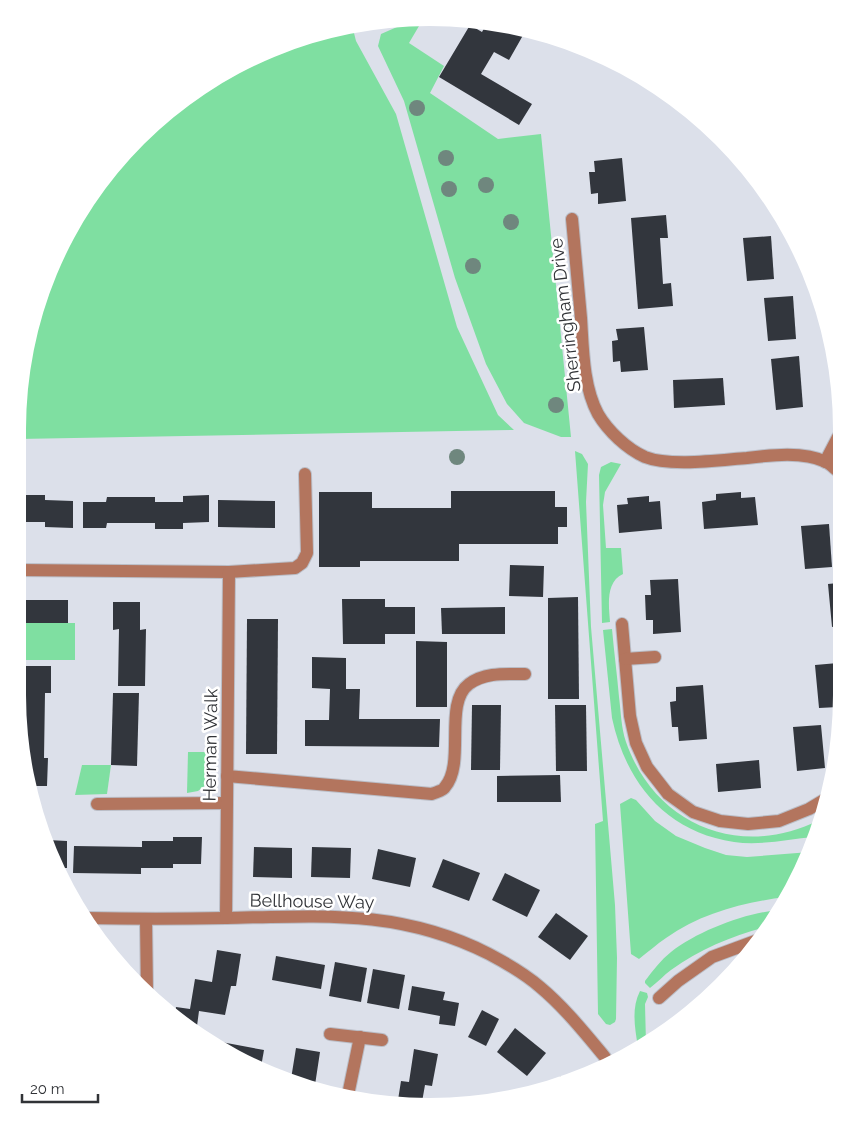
<svg xmlns="http://www.w3.org/2000/svg" width="859" height="1124" viewBox="0 0 859 1124" font-family="Raleway,sans-serif">
	<style>
		.green { fill: #7fdfa1 }
		.building { fill: #32363d }
		.lines { fill: none; stroke-linecap: round; stroke-linejoin: round }
		.minor-casing { stroke: #babdc6; stroke-width: 14 }
		.minor { stroke: #b3755e; stroke-width: 12 }
		.tree { fill: #6f877e }
		.labels { text-anchor: middle; dominant-baseline: central; stroke-width: 5; stroke-linejoin: round; paint-order: stroke }
		.street-label { font-size: 18px; fill: #313337; stroke: #fff }
	</style>
	<rect width="100%" height="100%" fill="#dce0ea"/>
	<g class="green">
		<polygon points="413,20 419,26 409,43 444,66 430,93 498,139 541,134 571,437 561,437 524,423 507,404 486,364 455,278 404,101 378,46 381,34"/>
		<polygon points="352,25 356,41 396,114 457,327 498,415 514,430 18,439 18,403 32,323 60,248 102,179 201,87 272,49"/>
		<polygon points="575,451 582,454 588,464 586,502 591,627 615,905 617,958 616,1019 615,1022 610,1025 606,1024 598,1014 595,824 603,821"/>
		<path d="M611 462 621 464 605 492 603 505 606 548H621L623 574C605 582 609 607 610 622L602 623 599 475 601 467Z"/>
		<rect x="18" y="623" width="57" height="37"/>
		<path d="M612 629C614 652 617 674 619 697 621 712 621 727 626 742 655 825 740 860 819 820L814 837C788 839 761 846 734 842 666 832 626 783 612 718L603 630Z"/>
		<polygon points="188,752 207,752 207,784 198,791 187,793"/>
		<polygon points="82,765 111,765 107,794 75,795"/>
		<path d="M631 798 636 800 655 821 676 836 705 848 726 855 747 857 810 852 786 897C745 902 701 913 666 938 657 944 648 952 639 959L631 954 620 804Z"/>
		<path d="M779 910 770 926C734 935 702 948 671 970 664 975 658 982 650 988L645 983V981C653 970 661 960 671 952 698 931 745 913 779 910Z"/>
		<path d="M640 991 647 993 648 997 645 1004 646 1043 638 1047C635 1028 631 1009 640 991Z"/>
	</g>
	<g class="building">
		<polygon points="487,23 510,25 526,30 509,60 494,52 481,74 532,104 519,125 439,77 470,25 482,32"/>
		<polygon points="622,158 626,201 598,204 598,193 591,194 589,172 595,172 594,161"/>
		<polygon points="666,215 668,238 660,238 663,284 671,283 673,306 638,309 631,218"/>
		<polygon points="771,236 774,279 747,281 743,238"/>
		<polygon points="793,296 796,339 768,341 764,298"/>
		<polygon points="644,327 648,370 621,372 620,361 613,362 612,341 618,340 616,329"/>
		<polygon points="799,356 803,407 776,410 771,359"/>
		<polygon points="723,378 725,405 674,408 673,380"/>
		<polygon points="451,491 555,491 555,507 567,507 567,527 558,527 558,544 459,544 459,561 360,561 360,567 319,567 319,492 372,492 372,508 451,508"/>
		<polygon points="741,492 741,498 755,497 758,525 704,529 702,502 716,500 716,494"/>
		<polygon points="18,495 45,495 45,500 73,501 73,528 45,527 45,522 18,522"/>
		<polygon points="209,495 209,522 183,523 183,529 155,529 155,523 107,523 106,528 83,528 83,502 106,502 107,497 155,497 155,502 183,502 183,496"/>
		<polygon points="649,496 649,502 660,501 662,529 619,533 617,505 628,504 627,498"/>
		<polygon points="218,500 275,501 275,528 218,527"/>
		<polygon points="829,524 832,567 805,569 801,526"/>
		<polygon points="510,565 544,566 543,597 509,596"/>
		<polygon points="678,579 681,632 653,634 653,620 646,620 645,595 651,595 650,580"/>
		<polygon points="838,583 838,626 832,627 828,584"/>
		<polygon points="578,597 579,699 548,699 548,598"/>
		<polygon points="342,599 385,599 385,607 415,607 415,634 385,634 385,644 343,644"/>
		<rect x="18" y="600" width="50" height="23"/>
		<polygon points="113,602 140,602 140,630 146,629 145,686 118,686 119,629 113,630"/>
		<polygon points="505,607 505,634 442,634 441,608"/>
		<polygon points="247,619 278,619 277,754 246,754"/>
		<polygon points="416,641 447,642 447,707 416,707"/>
		<polygon points="312,657 346,658 346,689 360,689 359,719 440,719 439,747 305,746 305,720 329,720 330,689 312,688"/>
		<polygon points="838,663 838,707 819,708 815,665"/>
		<polygon points="23,666 51,666 51,693 45,693 44,758 48,758 47,786 30,786 18,695 18,692 24,692"/>
		<polygon points="703,685 707,739 679,741 678,727 672,727 671,714 670,702 676,701 676,687"/>
		<polygon points="113,693 139,693 137,766 111,765"/>
		<polygon points="472,705 501,705 500,770 471,770"/>
		<polygon points="555,705 586,705 587,771 556,771"/>
		<polygon points="821,725 825,768 797,771 793,727"/>
		<polygon points="759,760 761,788 718,792 716,764"/>
		<polygon points="560,775 561,802 497,802 497,776"/>
		<polygon points="173,837 202,837 201,864 173,864 173,868 141,868 141,874 73,873 74,846 142,847 142,841 173,841"/>
		<polygon points="48,840 67,841 67,868 59,868"/>
		<polygon points="254,847 292,848 292,878 253,877"/>
		<polygon points="312,847 351,848 350,878 311,877"/>
		<polygon points="378,849 416,858 410,887 372,879"/>
		<polygon points="443,859 480,873 469,901 432,887"/>
		<polygon points="505,873 540,890 527,917 492,900"/>
		<polygon points="556,913 588,936 570,960 538,937"/>
		<polygon points="217,950 241,954 236,986 231,986 225,1015 199,1011 197,1026 189,1025 175,1014 176,1007 190,1009 195,979 212,982"/>
		<polygon points="276,956 325,965 321,989 272,980"/>
		<polygon points="335,962 367,968 361,1002 329,996"/>
		<polygon points="373,969 405,975 399,1009 367,1003"/>
		<polygon points="412,986 445,992 443,1000 459,1003 455,1026 439,1024 440,1016 408,1010"/>
		<polygon points="482,1010 499,1019 486,1046 468,1037"/>
		<polygon points="515,1028 546,1053 527,1076 497,1052"/>
		<polygon points="216,1041 264,1050 261,1067 224,1051 215,1045"/>
		<polygon points="296,1048 320,1052 315,1085 304,1083 304,1084 291,1079"/>
		<polygon points="414,1049 438,1054 432,1086 425,1085 422,1102 398,1100 401,1081 409,1082"/>
		<polygon points="561,1076 565,1083 542,1089"/>
	</g>
	<g class="lines">
		<g class="minor-casing">
			<g id="minor">
				<path d="M572 219C575 252 578 285 581 318 583 349 583 386 598 414 608 431 627 449 645 457 670 467 720 460 747 458 771 455 804 451 826 462 830 464 834 468 838 471"/>
				<polyline points="825,462 838,437"/>
				<polyline points="18,570 229,572 295,568 302,563 307,553 305,474"/>
				<polyline points="622,624 630,716 636,743 647,767 668,794 693,812 720,821 748,824 779,821 809,809 824,800"/>
				<polyline points="625,659 655,657"/>
				<path d="M227 776 432 794C436 792 443 791 445 787 466 763 443 703 469 684 485 672 506 674 525 674"/>
				<polyline points="97,804 227,803"/>
				<path d="M86 918C133 919 179 919 226 918 322 916 400 909 489 954 506 963 525 974 540 987 564 1007 584 1032 604 1056L608 1062"/>
				<polyline points="226,918 229,572"/>
				<polyline points="146,919 147,993"/>
				<polyline points="659,998 678,981 712,957 758,940"/>
				<polyline points="330,1034 382,1040"/>
				<polyline points="348,1095 360,1037"/>
			</g>
		</g>
		<use href="#minor" class="minor"/>
	</g>
	<g class="tree">
		<circle cx="417" cy="108" r="8"/>
		<circle cx="446" cy="158" r="8"/>
		<circle cx="486" cy="185" r="8"/>
		<circle cx="449" cy="189" r="8"/>
		<circle cx="511" cy="222" r="8"/>
		<circle cx="473" cy="266" r="8"/>
		<circle cx="556" cy="405" r="8"/>
		<circle cx="457" cy="457" r="8"/>
	</g>
	<g class="labels">
		<g class="street-label">
			<text transform="translate(565 315) rotate(-97)">Sherringham Drive</text>
			<text transform="translate(210 745) rotate(-89)">Herman Walk</text>
			<text transform="translate(312 901) rotate(1)">Bellhouse Way</text>
		</g>
	</g>
	<path d="M0 0H859V1124H0ZM429 26H430A403 403 0 0 1 833 429V695A403 403 0 0 1 430 1098H429A403 403 0 0 1 26 695V429A403 403 0 0 1 429 26Z" fill="#fff" fill-rule="evenodd"/>
	<path d="M22 1094v8h76v-8" fill="none" stroke="#313337" stroke-width="2.5"/>
	<text x="30" y="1094" font-size="15" fill="#313337" stroke="#ffffff" stroke-width="4" paint-order="stroke">20 m</text>
</svg>
